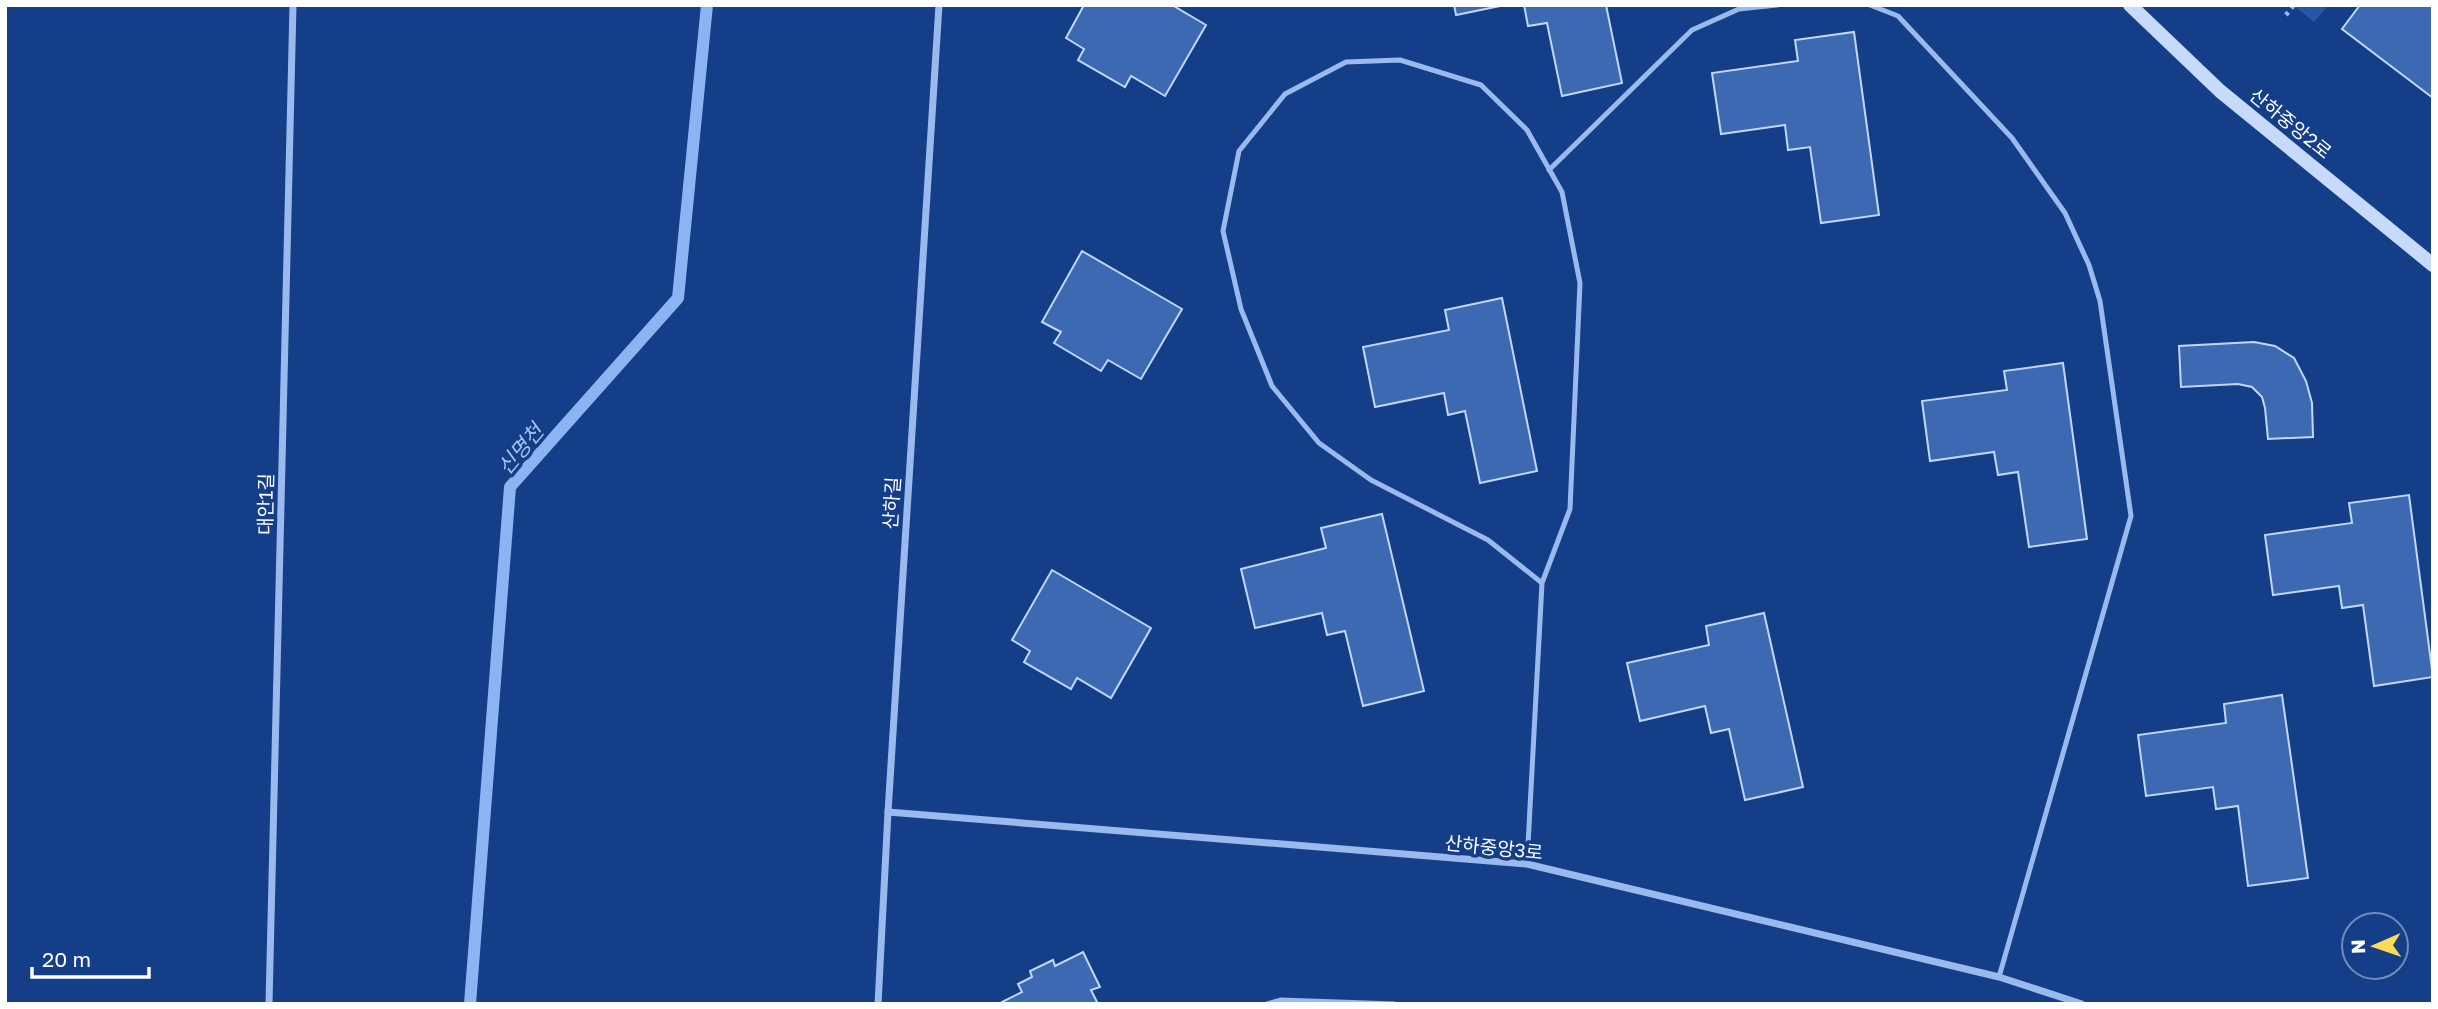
<svg xmlns="http://www.w3.org/2000/svg" width="2438" height="1009" viewBox="0 0 2438 1009" font-family="'Golos Text','Noto Sans KR',sans-serif">
	<style>
		.green { fill: #2657a7 }
		.lines { fill: none; stroke-linecap: round; stroke-linejoin: round }
		.stream { stroke: #8cb4f3; stroke-width: 12 }
		.building { fill: #3d69b2; stroke: #c0d7fb; stroke-width: 2 }
		.path { stroke: #9abaef; stroke-width: 4.5; stroke-dasharray: 3.5 5; stroke-linecap: butt }
		.lane { stroke: #9abaef; stroke-width: 5 }
		.street { stroke: #9abaef; stroke-width: 7 }
		.secondary { stroke: #c7dafb; stroke-width: 14 }
		.labels { text-anchor: middle; dominant-baseline: central; stroke-width: 7; stroke-linejoin: round; paint-order: stroke }
		.street-label { font-size: 19px; fill: #fff; stroke: #143f88 }
		.water-label { font-size: 21px; font-style: italic; fill: #a5c5f7; stroke: #143f88 }
	</style>
	<rect width="100%" height="100%" fill="#143f88"/>
	<polygon class="green" points="2293,5 2329,5 2314,22"/>
	<g class="lines">
		<polyline class="stream" points="470,1004 510,487 678,298 707,5"/>
	</g>
	<g class="building">
		<polygon points="1084,5 1172,5 1206,25 1165,96 1131,76 1125,87 1078,60 1084,49 1066,38"/>
		<polygon points="1454,5 1505,5 1456,15"/>
		<polygon points="1524,5 1606,5 1622,83 1562,96 1547,23 1528,26"/>
		<polygon points="2360,5 2433,5 2433,98 2342,29"/>
		<polygon points="1854,32 1879,215 1821,223 1810,147 1788,150 1785,125 1721,134 1712,73 1798,61 1795,40"/>
		<polygon points="1082,251 1182,309 1141,379 1108,360 1101,371 1054,343 1061,332 1042,322"/>
		<polygon points="1502,298 1537,471 1480,483 1465,411 1448,415 1444,393 1375,407 1363,347 1449,330 1445,310"/>
		<polygon points="2254,342 2275,346 2294,358 2306,381 2312,403 2313,437 2268,439 2265,408 2262,397 2252,387 2238,384 2181,387 2179,346"/>
		<polygon points="2063,363 2087,539 2029,547 2018,472 1998,475 1994,452 1930,461 1922,401 2007,390 2004,371"/>
		<polygon points="2409,495 2433,677 2374,686 2363,605 2342,608 2339,586 2273,595 2265,535 2352,523 2349,503"/>
		<polygon points="1382,514 1424,691 1363,706 1345,631 1327,635 1322,613 1255,628 1241,569 1326,548 1321,528"/>
		<polygon points="1052,570 1151,628 1111,698 1077,678 1071,689 1024,662 1030,651 1012,640"/>
		<polygon points="1764,613 1803,787 1745,800 1729,729 1711,733 1705,706 1640,721 1627,663 1709,645 1706,626"/>
		<polygon points="2282,695 2308,878 2248,886 2238,806 2216,809 2213,787 2146,796 2138,735 2226,723 2224,704"/>
		<polygon points="1083,952 1100,987 1091,990 1098,1004 1003,1004 1002,1002 1022,992 1018,984 1032,977 1030,971 1053,960 1055,966"/>
	</g>
	<g class="lines">
		<polyline class="path" points="2286,15 2294,5"/>
		<g class="lane">
			<polyline points="1870,5 1898,16 2012,138 2065,213 2089,265 2100,301 2131,516 1999,977"/>
			<polyline points="1549,170 1692,30 1739,9 1777,5"/>
			<polyline points="1527,864 1542,583 1570,509 1580,283 1562,192 1527,130 1481,85 1400,60 1346,62 1285,94 1239,151 1223,231 1241,309 1272,386 1319,443 1371,480 1488,540 1542,583"/>
			<polyline points="1267,1004 1281,1000 1395,1004"/>
		</g>
		<g class="street">
			<polyline points="888,812 1527,864 1999,977 2082,1004"/>
			<polyline points="269,1004 293,5"/>
			<polyline points="878,1004 888,812 939,5"/>
		</g>
		<polyline class="secondary" points="2130,5 2220,91 2433,265"/>
	</g>
	<g class="labels">
		<g class="street-label">
			<text transform="translate(2291 123) rotate(39)">산하중앙2로</text>
			<text transform="translate(891 503) rotate(-86)">산하길</text>
			<text transform="translate(265 504) rotate(-89)">대안1길</text>
			<text transform="translate(1494 847) rotate(6)">산하중앙3로</text>
		</g>
		<g class="water-label">
			<text transform="translate(520 449) rotate(-50)">신명천</text>
		</g>
	</g>
	<rect width="2438" height="1009" fill="none" stroke="#ffffff" stroke-width="14"/>
	<g transform="translate(2375 946) rotate(268)"><circle r="33" fill="#143f88" stroke="#728cb8" stroke-width="2"/>
	<path d="M0-5L12 26L0 18L-12 26Z" fill="#ffda58"/>
	<text y="-10" font-size="19" font-weight="bold" text-anchor="middle" fill="#ffffff">N</text>
	</g>
	<path d="M32 967v10h117v-10" fill="none" stroke="#ffffff" stroke-width="3.5"/>
	<text x="42" y="967" font-size="21" fill="#ffffff" stroke="#143f88" stroke-width="5" paint-order="stroke">20 m</text>
</svg>
